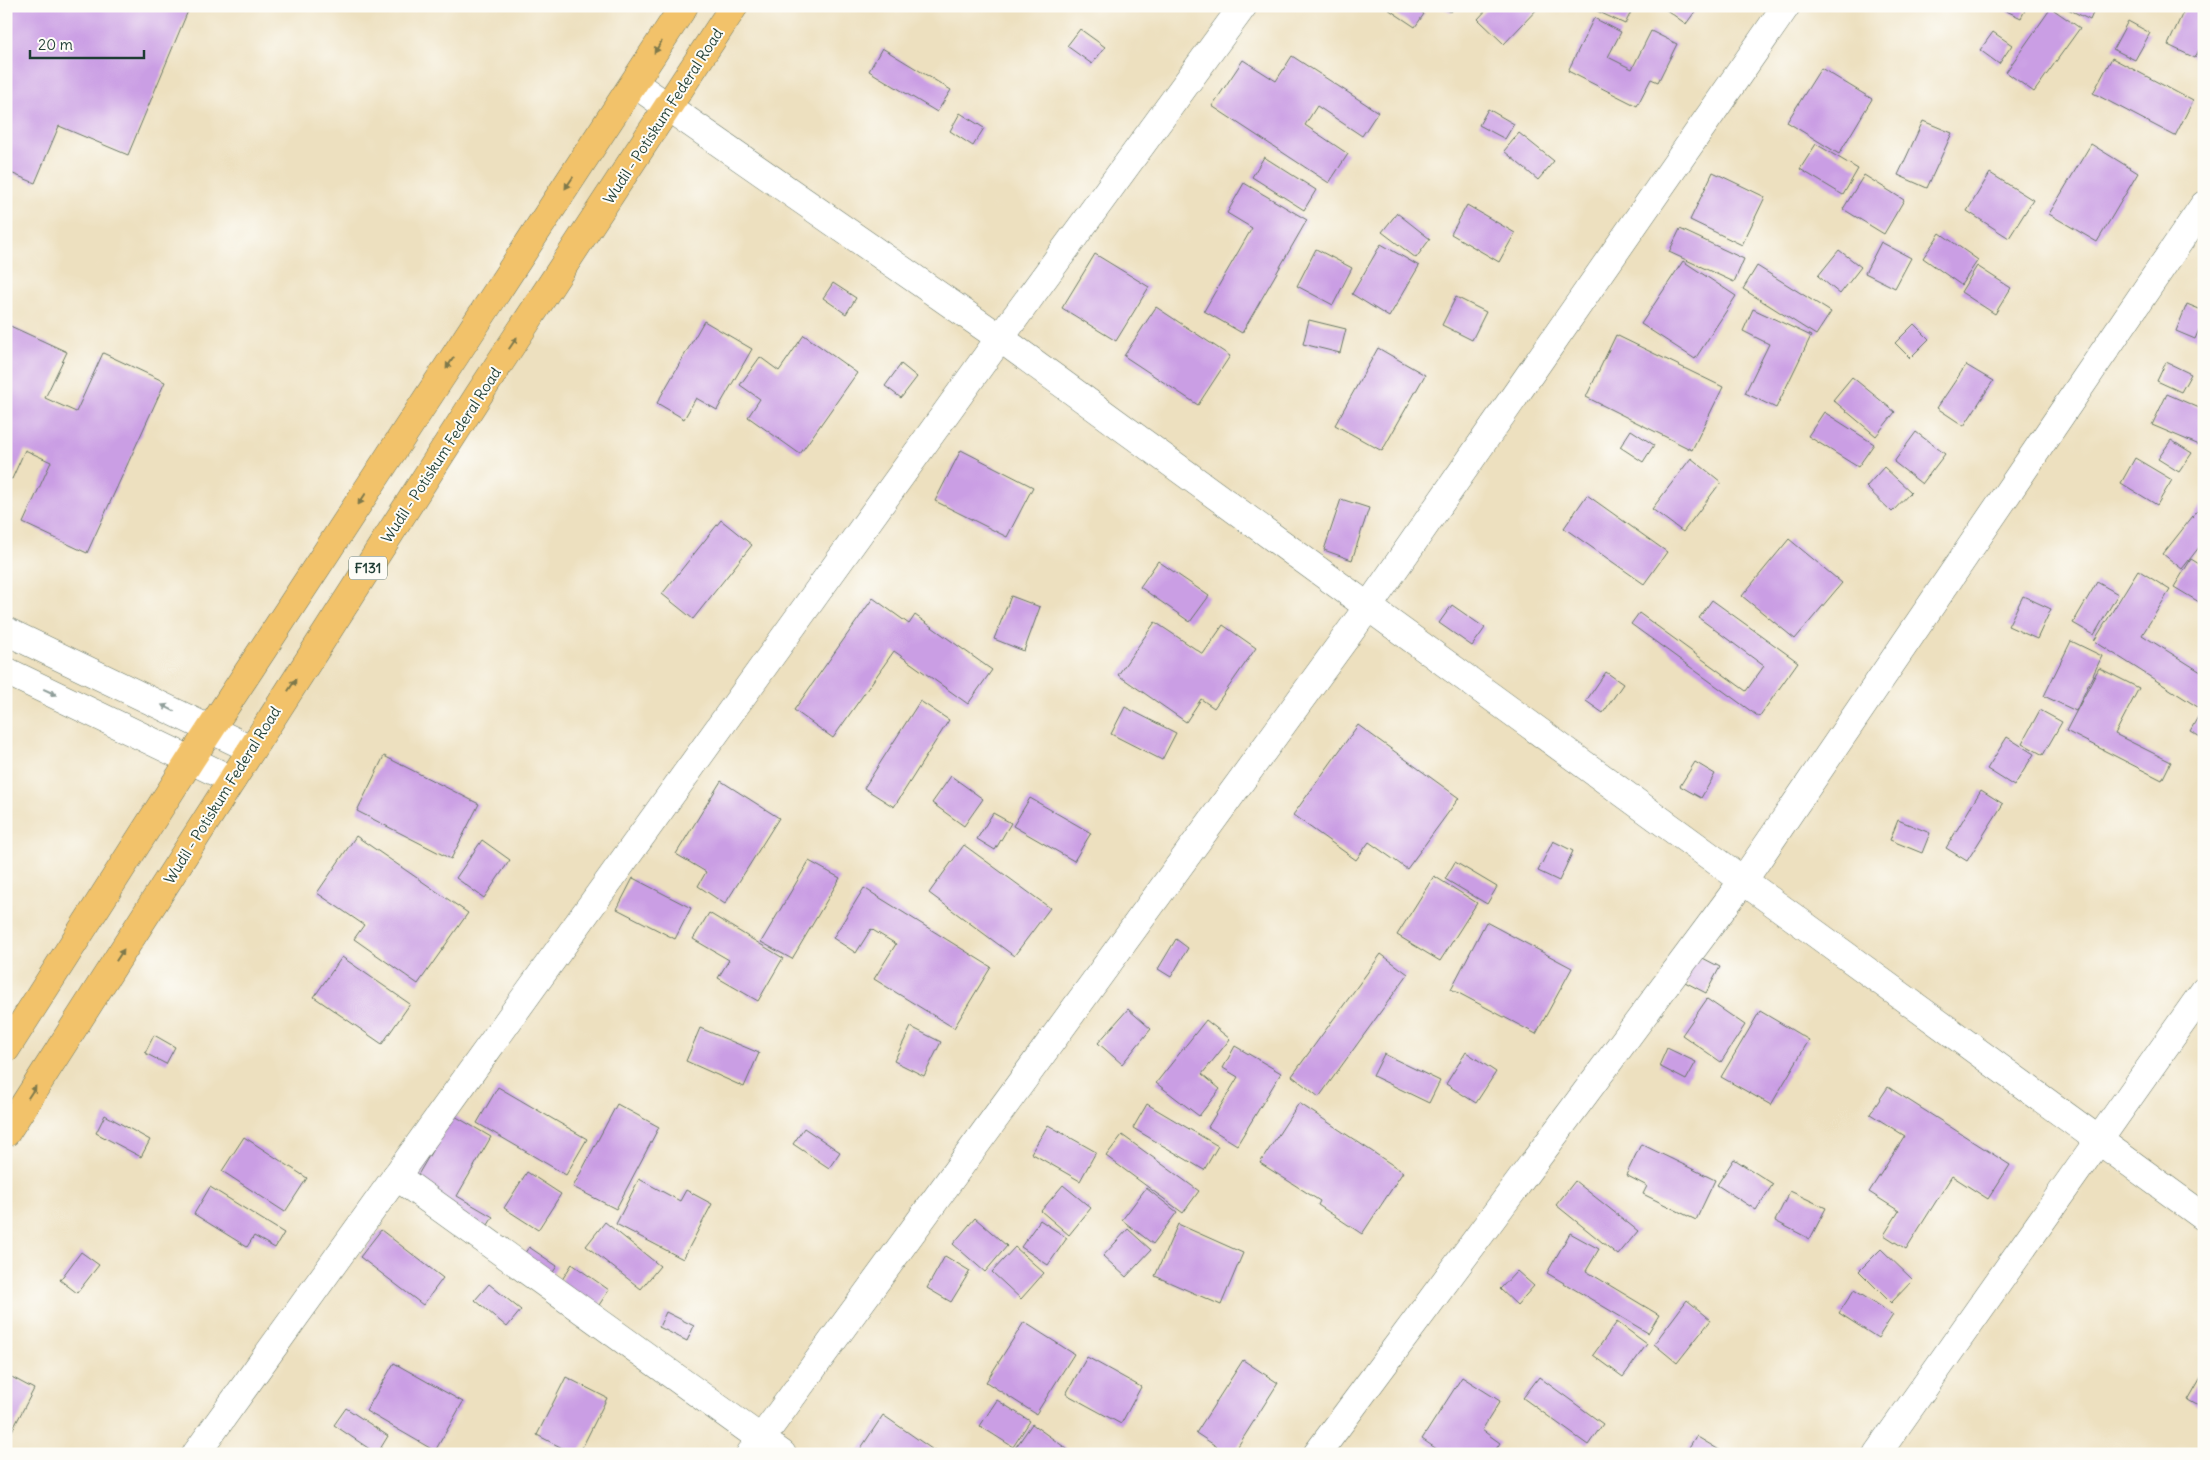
<svg xmlns="http://www.w3.org/2000/svg" width="2210" height="1460" viewBox="0 0 2210 1460" font-family="Delius,sans-serif">
	<style>
		.building { fill: #ca9ee4 }
		.lines { fill: none; stroke-linecap: round; stroke-linejoin: round }
		.street-casing { stroke: #677665; stroke-width: 29 }
		.primary-casing { stroke: #677665; stroke-width: 29 }
		.street { stroke: #fff; stroke-width: 28 }
		.primary { stroke: #f2c26a; stroke-width: 28 }
		.oneway { fill: #7e794c }
		.oneway2 { fill: #8f9e9a }
		.labels { text-anchor: middle; dominant-baseline: central; stroke-width: 4; stroke-linejoin: round; paint-order: stroke }
		.shield { fill: #fdfcf7; stroke: #62766e; stroke-width: 1 }
		.shield-label { font-size: 14px; font-weight: bold; fill: #1f3d34 }
		.street-label { font-size: 15px; fill: #1f3d34; stroke: #fdfcf7 }
	</style>
	<rect width="100%" height="100%" fill="#fdfcf7"/>
	<filter id="ink" filterUnits="userSpaceOnUse"><feTurbulence type="fractalNoise" baseFrequency=".02" numOctaves="2"/><feDisplacementMap in="SourceGraphic" scale="10" xChannelSelector="R" yChannelSelector="G"/><feConvolveMatrix kernelMatrix="1 2 1 2 8 2 1 2 1" color-interpolation-filters="sRGB"/></filter>
	<filter id="wash" filterUnits="userSpaceOnUse"><feTurbulence type="fractalNoise" baseFrequency=".0096" numOctaves="4" result="noise"/><feDisplacementMap in="SourceGraphic" scale="20" xChannelSelector="R" yChannelSelector="G"/><feGaussianBlur stdDeviation="1.12" result="paint"/><feColorMatrix in="noise" values="0 0 0 0 0 0 0 0 0 0 0 0 0 0 0 0 0 1.4 0 .05"/><feComposite in="paint" operator="in"/></filter>
	<g filter="url(#wash)">
		<rect width="100%" height="100%" fill="#ede0bf"/>
		<g id="blocks">
			<g class="building">
				<polygon points="6,6 190,6 128,155 59,126 35,183 6,171"/>
				<polygon points="1390,6 1413,6 1424,14 1415,27 1388,9"/>
				<polygon points="1439,6 1455,6 1451,12"/>
				<polygon points="1490,6 1540,6 1504,44 1478,19"/>
				<polygon points="1599,6 1634,6 1625,24 1597,11"/>
				<polygon points="1661,6 1699,6 1686,24"/>
				<polygon points="1996,6 2027,6 2021,18"/>
				<polygon points="2062,6 2096,6 2090,20"/>
				<polygon points="2186,6 2191,6 2204,12 2204,40 2195,58 2168,45"/>
				<polygon points="2051,8 2080,28 2034,92 2006,72"/>
				<polygon points="1594,18 1621,32 1608,57 1632,69 1651,31 1677,44 1658,82 1651,79 1637,106 1568,71"/>
				<polygon points="2128,21 2150,33 2135,60 2113,49"/>
				<polygon points="1080,29 1105,47 1092,64 1067,46"/>
				<polygon points="1993,32 2012,45 1999,64 1980,50"/>
				<polygon points="882,48 951,90 937,112 869,71"/>
				<polygon points="1292,56 1378,112 1362,136 1317,106 1305,125 1348,154 1329,183 1212,106 1243,60 1276,81"/>
				<polygon points="2112,58 2193,101 2175,136 2093,93"/>
				<polygon points="1821,68 1872,99 1839,154 1787,122"/>
				<polygon points="1488,109 1514,124 1505,139 1479,125"/>
				<polygon points="960,113 984,128 973,146 950,131"/>
				<polygon points="1923,121 1952,133 1927,188 1898,175"/>
				<polygon points="1519,133 1554,161 1538,180 1504,151"/>
				<polygon points="1816,144 1858,169 1843,195 1800,169"/>
				<polygon points="2091,144 2138,173 2097,242 2049,214"/>
				<polygon points="1264,157 1316,190 1304,210 1252,177"/>
				<polygon points="1713,172 1765,197 1742,245 1690,220"/>
				<polygon points="1990,173 2033,200 2009,238 1967,211"/>
				<polygon points="1864,175 1904,200 1884,234 1843,209"/>
				<polygon points="1244,183 1307,220 1242,333 1204,311 1252,228 1227,213"/>
				<polygon points="1467,205 1515,233 1499,262 1451,234"/>
				<polygon points="1397,213 1430,239 1416,258 1382,232"/>
				<polygon points="1680,229 1744,259 1734,282 1669,252"/>
				<polygon points="1940,233 1978,260 1961,285 1923,258"/>
				<polygon points="1881,242 1911,258 1895,288 1865,273"/>
				<polygon points="1381,244 1419,266 1389,317 1352,294"/>
				<polygon points="1316,249 1352,268 1333,305 1297,286"/>
				<polygon points="1839,250 1861,267 1840,294 1818,276"/>
				<polygon points="1095,254 1149,287 1116,341 1062,308"/>
				<polygon points="1683,261 1736,296 1695,359 1641,324"/>
				<polygon points="1757,266 1831,312 1816,335 1743,289"/>
				<polygon points="1977,266 2011,288 1995,314 1961,292"/>
				<polygon points="833,283 856,298 846,314 823,298"/>
				<polygon points="1456,297 1486,312 1472,340 1442,325"/>
				<polygon points="2187,304 2204,311 2204,318 2195,339 2176,331"/>
				<polygon points="1156,307 1230,356 1198,405 1124,356"/>
				<polygon points="1753,309 1811,336 1776,408 1745,393 1769,344 1743,331"/>
				<polygon points="1309,320 1346,329 1340,353 1303,344"/>
				<polygon points="704,321 752,349 717,410 696,398 684,419 657,403"/>
				<polygon points="6,324 67,352 45,398 76,412 103,353 165,382 87,553 23,523 51,462 25,450 12,479 6,477"/>
				<polygon points="1914,324 1929,339 1910,358 1895,343"/>
				<polygon points="804,335 857,373 800,454 748,417 760,399 740,385 760,357 779,371"/>
				<polygon points="1616,335 1723,387 1692,450 1586,397"/>
				<polygon points="1378,348 1425,375 1382,451 1335,425"/>
				<polygon points="2166,362 2191,374 2181,392 2157,381"/>
				<polygon points="901,364 917,377 901,398 885,386"/>
				<polygon points="1966,365 1993,381 1964,426 1937,408"/>
				<polygon points="1852,377 1895,412 1876,436 1833,400"/>
				<polygon points="2167,394 2204,410 2204,447 2152,425"/>
				<polygon points="1824,412 1874,444 1858,467 1808,436"/>
				<polygon points="1631,430 1654,445 1643,462 1620,447"/>
				<polygon points="1916,432 1945,454 1922,484 1894,462"/>
				<polygon points="2171,440 2192,453 2179,472 2158,459"/>
				<polygon points="961,450 1033,487 1007,537 935,501"/>
				<polygon points="1691,458 1721,482 1683,532 1652,509"/>
				<polygon points="2135,458 2172,480 2157,505 2121,483"/>
				<polygon points="1884,467 1911,492 1892,512 1866,487"/>
				<polygon points="1587,495 1667,552 1644,584 1564,528"/>
				<polygon points="1341,499 1369,508 1352,560 1324,550"/>
				<polygon points="2204,502 2204,541 2182,569 2163,554"/>
				<polygon points="721,520 752,545 693,619 662,594"/>
				<polygon points="1789,539 1842,583 1795,639 1742,596"/>
				<polygon points="2191,559 2204,567 2204,605 2174,587"/>
				<polygon points="1158,561 1209,596 1190,622 1140,587"/>
				<polygon points="2138,570 2170,590 2142,635 2204,674 2204,711 2094,641"/>
				<polygon points="2097,582 2118,594 2094,635 2073,623"/>
				<polygon points="1011,596 1040,607 1024,651 994,639"/>
				<polygon points="2023,596 2051,609 2037,639 2008,626"/>
				<polygon points="873,598 909,624 915,615 992,670 968,704 894,651 833,738 794,710"/>
				<polygon points="1712,600 1798,662 1759,717 1631,624 1639,613 1746,691 1764,666 1699,618"/>
				<polygon points="1452,605 1485,628 1472,646 1439,623"/>
				<polygon points="1155,622 1203,654 1223,625 1256,648 1214,708 1201,699 1186,722 1118,675"/>
				<polygon points="2071,641 2102,656 2076,711 2044,696"/>
				<polygon points="2099,668 2139,688 2115,734 2171,762 2162,780 2066,731"/>
				<polygon points="1606,672 1623,684 1603,713 1586,701"/>
				<polygon points="920,701 949,720 894,807 864,788"/>
				<polygon points="1125,707 1176,733 1162,760 1111,734"/>
				<polygon points="2040,710 2062,722 2043,755 2022,743"/>
				<polygon points="2199,715 2204,718 2204,739 2190,731"/>
				<polygon points="1358,725 1459,798 1407,869 1369,842 1356,860 1293,815"/>
				<polygon points="2007,737 2034,754 2014,786 1987,769"/>
				<polygon points="384,756 479,804 451,859 357,811"/>
				<polygon points="1695,762 1715,774 1701,798 1680,786"/>
				<polygon points="951,776 983,799 964,826 932,803"/>
				<polygon points="721,781 779,818 725,904 698,886 706,872 676,854"/>
				<polygon points="1981,790 2003,804 1967,861 1946,848"/>
				<polygon points="1030,798 1091,833 1074,861 1013,826"/>
				<polygon points="993,813 1011,823 995,850 977,839"/>
				<polygon points="1898,820 1930,833 1922,853 1890,840"/>
				<polygon points="356,836 468,913 418,984 354,939 364,925 317,893"/>
				<polygon points="482,840 510,860 484,898 456,878"/>
				<polygon points="1553,841 1573,851 1559,881 1538,871"/>
				<polygon points="964,845 1050,908 1014,956 929,893"/>
				<polygon points="809,861 840,878 792,959 761,942"/>
				<polygon points="1455,862 1497,887 1487,904 1445,879"/>
				<polygon points="1434,876 1477,903 1440,961 1397,935"/>
				<polygon points="633,878 691,908 675,939 617,909"/>
				<polygon points="864,888 991,967 954,1028 874,979 896,944 871,929 856,953 833,938"/>
				<polygon points="709,913 783,958 758,1001 718,978 729,960 693,939"/>
				<polygon points="1486,922 1572,968 1536,1034 1451,989"/>
				<polygon points="1176,939 1188,948 1171,977 1158,969"/>
				<polygon points="1381,954 1408,974 1319,1097 1292,1076"/>
				<polygon points="1695,954 1720,967 1706,993 1681,980"/>
				<polygon points="342,957 410,1004 382,1044 314,997"/>
				<polygon points="1707,999 1745,1025 1721,1062 1682,1035"/>
				<polygon points="1128,1009 1151,1029 1122,1064 1098,1043"/>
				<polygon points="1760,1011 1809,1040 1771,1105 1721,1077"/>
				<polygon points="1206,1020 1230,1039 1202,1074 1220,1089 1199,1116 1156,1083"/>
				<polygon points="911,1027 941,1042 924,1076 894,1061"/>
				<polygon points="700,1028 759,1053 744,1087 686,1061"/>
				<polygon points="154,1035 175,1047 166,1064 145,1053"/>
				<polygon points="1235,1046 1281,1073 1237,1145 1208,1127 1238,1077 1223,1068"/>
				<polygon points="1667,1048 1696,1062 1686,1080 1659,1066"/>
				<polygon points="1466,1052 1496,1072 1476,1103 1446,1084"/>
				<polygon points="1384,1054 1440,1081 1429,1103 1373,1076"/>
				<polygon points="498,1087 587,1139 566,1175 477,1123"/>
				<polygon points="1888,1087 2010,1165 1988,1199 1952,1176 1906,1249 1884,1235 1899,1211 1869,1192 1905,1136 1870,1114"/>
				<polygon points="1299,1103 1403,1172 1362,1234 1318,1205 1320,1201 1260,1163"/>
				<polygon points="617,1104 659,1127 616,1209 573,1187"/>
				<polygon points="1147,1104 1218,1146 1204,1170 1133,1128"/>
				<polygon points="105,1115 150,1140 141,1157 96,1133"/>
				<polygon points="453,1115 491,1137 457,1196 493,1217 486,1228 412,1185"/>
				<polygon points="1048,1125 1096,1152 1080,1181 1031,1153"/>
				<polygon points="804,1128 840,1152 829,1168 793,1144"/>
				<polygon points="1122,1135 1199,1191 1183,1213 1106,1156"/>
				<polygon points="244,1137 307,1178 285,1212 222,1171"/>
				<polygon points="1641,1144 1715,1180 1696,1220 1643,1194 1647,1186 1626,1175"/>
				<polygon points="1734,1159 1773,1184 1756,1210 1717,1185"/>
				<polygon points="527,1172 561,1194 538,1230 504,1208"/>
				<polygon points="639,1179 680,1201 686,1190 712,1204 683,1259 616,1224"/>
				<polygon points="1575,1181 1638,1231 1618,1255 1556,1205"/>
				<polygon points="1063,1185 1091,1208 1069,1235 1041,1211"/>
				<polygon points="210,1187 284,1233 275,1248 254,1236 247,1247 194,1214"/>
				<polygon points="1146,1188 1177,1212 1153,1244 1122,1220"/>
				<polygon points="1790,1191 1826,1208 1810,1239 1775,1221"/>
				<polygon points="975,1218 1007,1246 985,1272 953,1244"/>
				<polygon points="1040,1220 1067,1238 1048,1265 1021,1247"/>
				<polygon points="605,1222 660,1266 641,1289 586,1246"/>
				<polygon points="1178,1224 1243,1253 1221,1305 1155,1276"/>
				<polygon points="1128,1229 1151,1250 1126,1277 1103,1256"/>
				<polygon points="381,1230 443,1278 423,1305 360,1257"/>
				<polygon points="1570,1233 1599,1249 1586,1271 1659,1315 1648,1333 1547,1273"/>
				<polygon points="529,1247 557,1266 543,1288 514,1268"/>
				<polygon points="1015,1247 1044,1273 1021,1299 992,1272"/>
				<polygon points="1881,1249 1913,1280 1891,1303 1859,1271"/>
				<polygon points="81,1252 99,1265 77,1293 60,1280"/>
				<polygon points="945,1256 970,1271 951,1302 927,1288"/>
				<polygon points="572,1264 609,1290 595,1311 558,1286"/>
				<polygon points="1517,1271 1534,1286 1517,1305 1500,1289"/>
				<polygon points="489,1284 521,1310 507,1327 475,1300"/>
				<polygon points="1854,1290 1893,1315 1878,1338 1839,1313"/>
				<polygon points="1687,1300 1711,1320 1677,1363 1654,1344"/>
				<polygon points="666,1312 694,1326 687,1341 659,1327"/>
				<polygon points="1024,1322 1074,1354 1036,1414 986,1382"/>
				<polygon points="1617,1322 1647,1344 1623,1377 1593,1355"/>
				<polygon points="1087,1357 1141,1387 1121,1424 1066,1394"/>
				<polygon points="1243,1360 1278,1383 1233,1454 1228,1454 1196,1433"/>
				<polygon points="394,1363 463,1402 435,1451 366,1411"/>
				<polygon points="2204,1372 2204,1409 2188,1400"/>
				<polygon points="6,1374 34,1389 6,1442"/>
				<polygon points="566,1377 607,1398 579,1454 574,1454 537,1435"/>
				<polygon points="1462,1377 1500,1401 1482,1430 1500,1443 1493,1454 1444,1454 1422,1439"/>
				<polygon points="1539,1377 1603,1424 1588,1445 1523,1398"/>
				<polygon points="997,1400 1030,1421 1013,1447 980,1426"/>
				<polygon points="346,1408 388,1436 377,1454 334,1425"/>
				<polygon points="883,1415 939,1454 857,1454"/>
				<polygon points="1032,1424 1074,1454 1011,1454"/>
				<polygon points="1696,1436 1726,1454 1685,1454"/>
			</g>
		</g>
	</g>
	<g filter="url(#ink)">
		<use href="#blocks" fill-opacity="0" stroke="#677665" stroke-width="1"/>
		<g class="lines">
			<g class="street-casing">
				<g id="street">
					<polyline points="635,84 1000,338 2204,1217"/>
					<polyline points="6,631 251,749"/>
					<polyline points="6,671 232,780"/>
					<polyline points="396,1176 782,1454"/>
					<polyline points="196,1454 1000,338 1243,6"/>
					<polyline points="750,1454 1368,607 1786,6"/>
					<polyline points="1317,1454 1743,881 2204,205"/>
					<polyline points="1877,1454 2204,991"/>
				</g>
			</g>
			<g class="primary-casing">
				<g id="primary">
					<polyline points="6,1049 191,759 684,6"/>
					<polyline points="6,1133 478,396 734,6"/>
				</g>
			</g>
			<use href="#street" class="street"/>
			<use href="#primary" class="primary"/>
		</g>
		<defs><path id="oneway-solid" d="M-6-.8H1V-3.2L6.5 0L1 3.2V.8H-6Z" transform="scale(1.25)"/></defs>
		<g class="oneway">
			<use href="#oneway-solid" transform="translate(658 47) rotate(122)"/>
			<use href="#oneway-solid" transform="translate(569 183) rotate(124)"/>
			<use href="#oneway-solid" transform="translate(513 343) rotate(-56)"/>
			<use href="#oneway-solid" transform="translate(450 363) rotate(123)"/>
			<use href="#oneway-solid" transform="translate(362 499) rotate(123)"/>
			<use href="#oneway-solid" transform="translate(292 685) rotate(-57)"/>
			<use href="#oneway-solid" transform="translate(120 955) rotate(-57)"/>
			<use href="#oneway-solid" transform="translate(32 1092) rotate(-57)"/>
		</g>
		<g class="oneway2">
			<use href="#oneway-solid" transform="translate(50 692) rotate(25)"/>
			<use href="#oneway-solid" transform="translate(168 708) rotate(-154)"/>
		</g>
	</g>
	<g class="labels">
		<rect class="shield" x="349" y="556.5" width="38" height="23" rx="4"/>
		<g class="shield-label">
			<text x="368" y="568">F131</text>
		</g>
		<g class="street-label">
			<text transform="translate(663 116) rotate(-57)">Wudil - Potiskum Federal Road</text>
			<text transform="translate(441 455) rotate(-57)">Wudil - Potiskum Federal Road</text>
			<text transform="translate(222 795) rotate(-58)">Wudil - Potiskum Federal Road</text>
		</g>
	</g>
	<rect width="2210" height="1460" fill="none" stroke="#fdfcf7" stroke-width="25"/>
	<path d="M30 50v8h114v-8" fill="none" stroke="#1f3d34" stroke-width="2.5"/>
	<text x="38" y="50" font-size="15" fill="#1f3d34" stroke="#fdfcf7" stroke-width="4" paint-order="stroke">20 m</text>
</svg>
